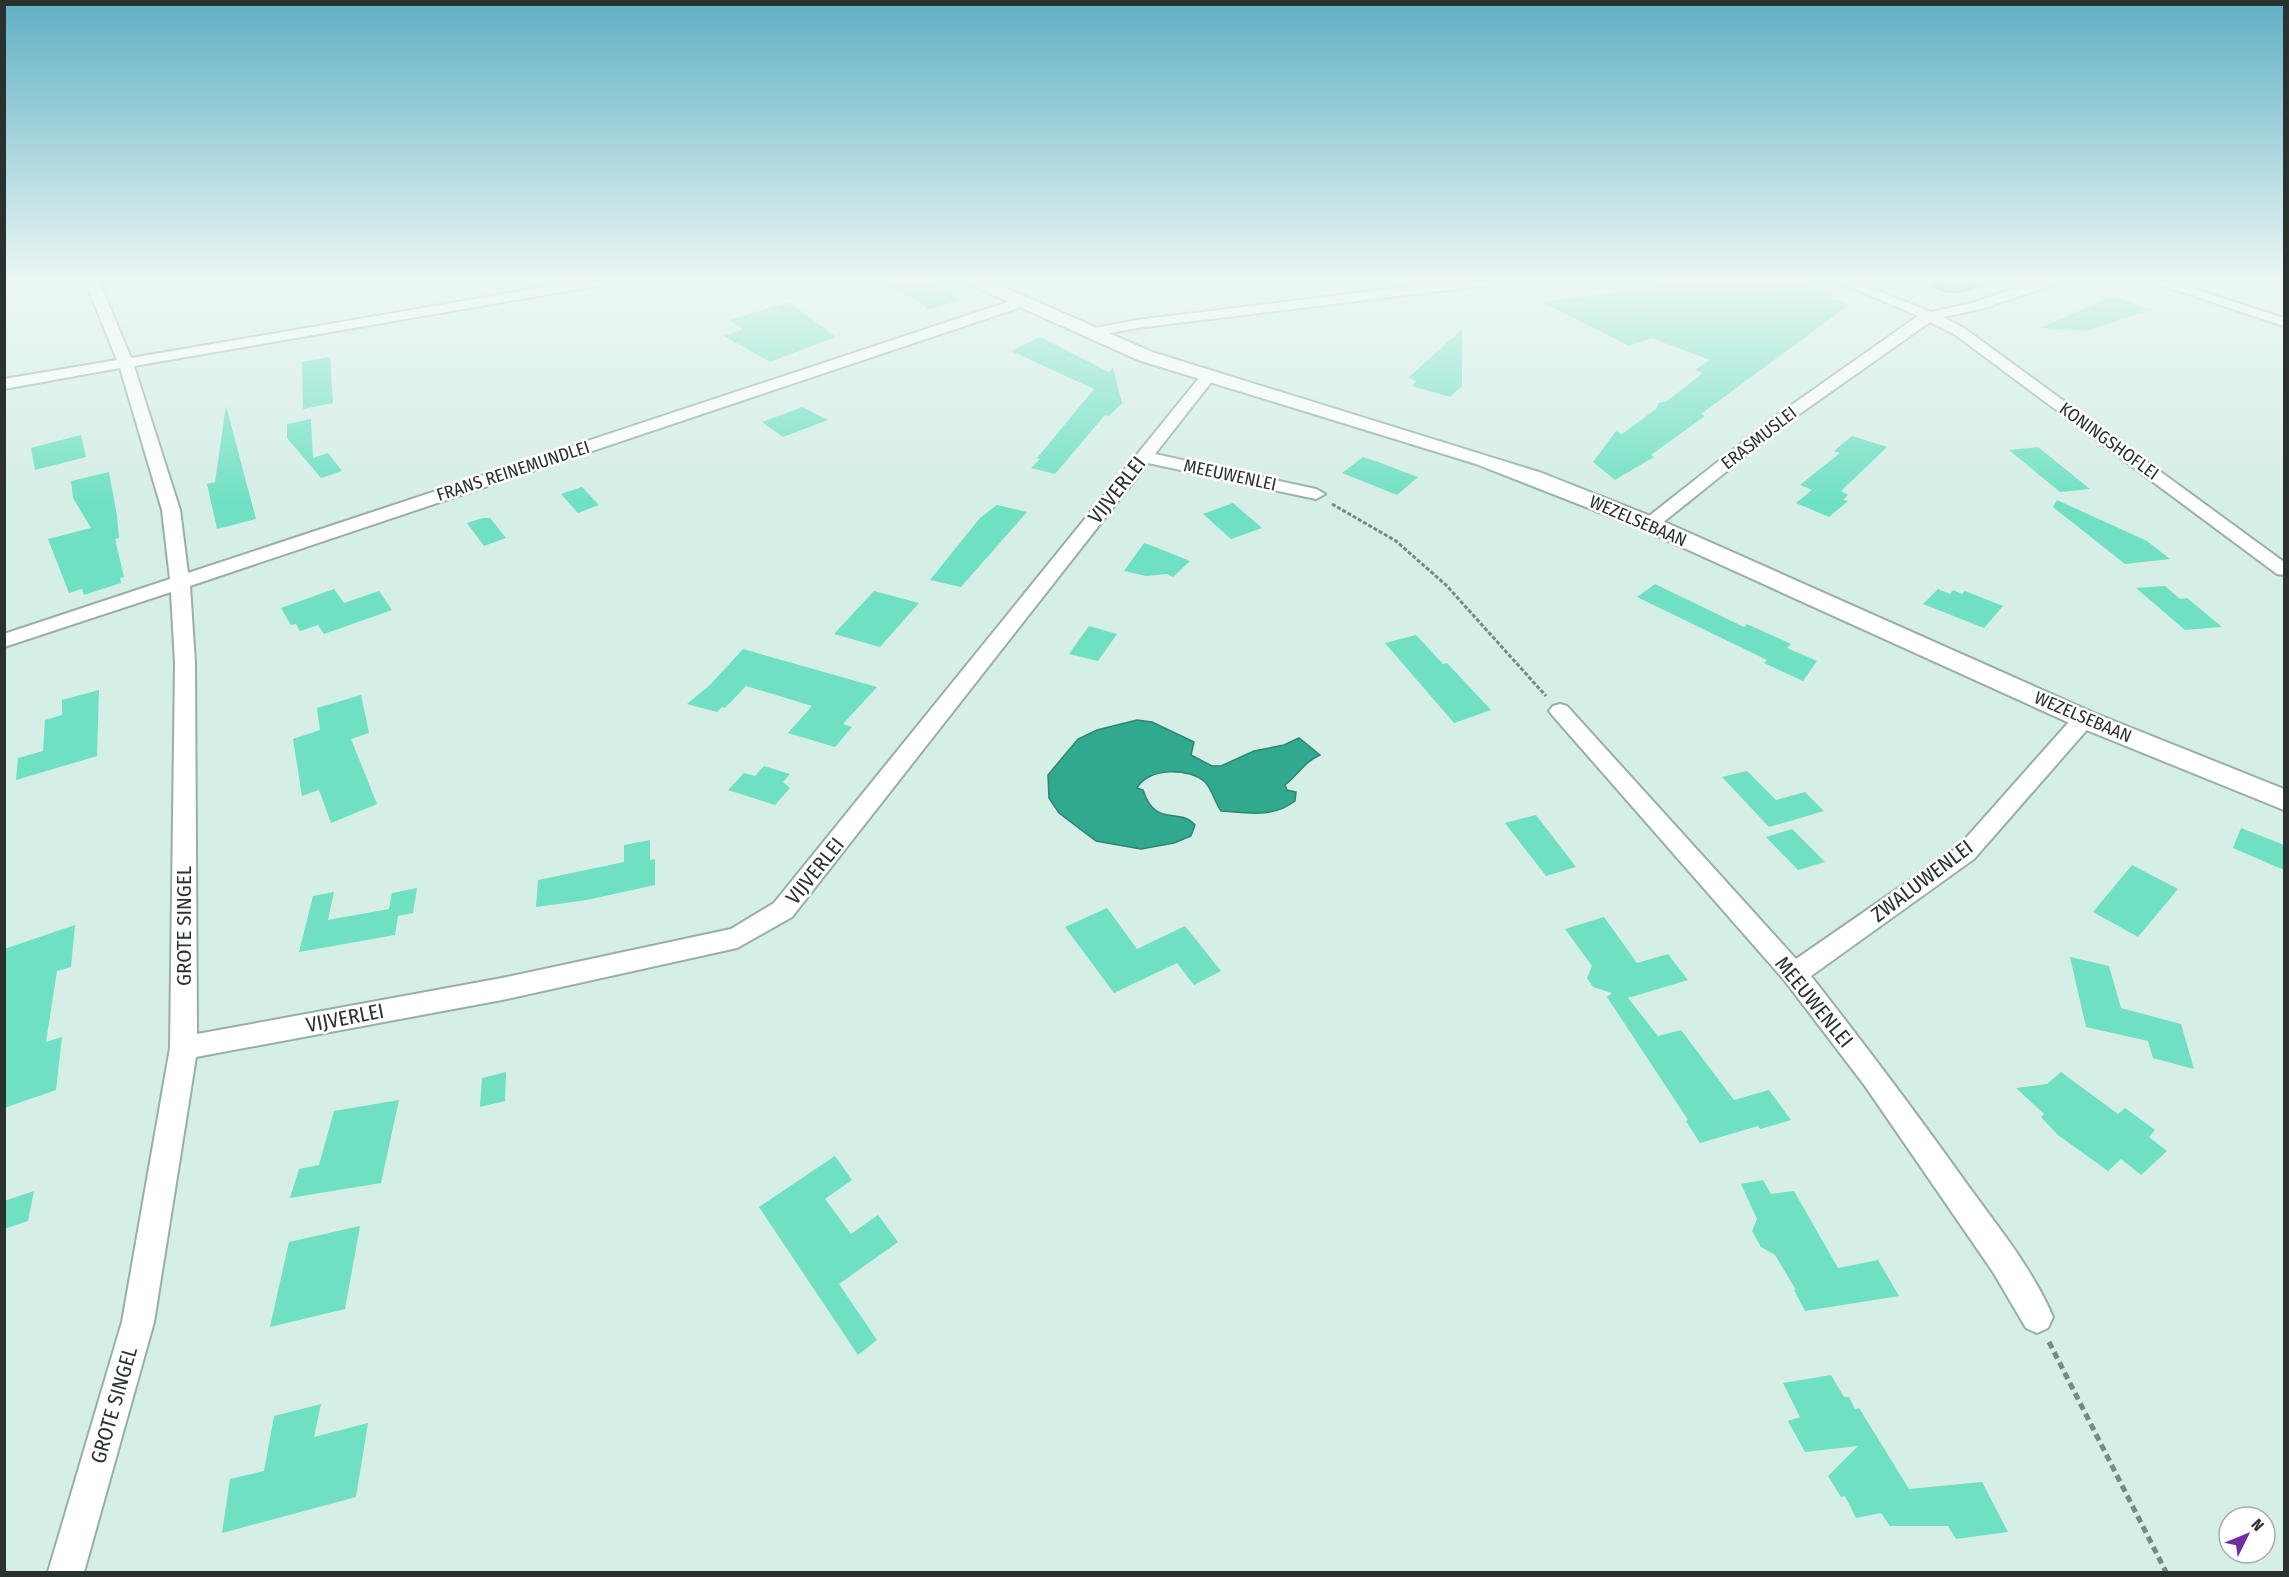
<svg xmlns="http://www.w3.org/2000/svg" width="2289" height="1577" viewBox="0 0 2289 1577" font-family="'Fira Sans Condensed',sans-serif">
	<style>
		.water { fill: #31a98e; stroke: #2f8572; stroke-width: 1.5 }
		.building { fill: #70e0c3 }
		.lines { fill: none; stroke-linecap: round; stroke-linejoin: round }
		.minor-casing { stroke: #98afa8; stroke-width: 4 }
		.tertiary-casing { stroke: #98afa8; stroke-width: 4 }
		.path-far1 { stroke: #788883; stroke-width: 3; stroke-dasharray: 4 2; stroke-linecap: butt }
		.path { stroke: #788883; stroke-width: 5; stroke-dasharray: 7 4.5; stroke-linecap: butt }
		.minor { fill: #fff; fill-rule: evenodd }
		.tertiary { fill: #fff; fill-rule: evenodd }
		.labels { text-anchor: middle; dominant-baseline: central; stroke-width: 5; stroke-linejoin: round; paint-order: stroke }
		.far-street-label { font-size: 18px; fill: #29322f; stroke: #fff }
		.street-label { font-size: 21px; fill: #29322f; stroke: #fff }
	</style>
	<rect width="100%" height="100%" fill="#d5eee6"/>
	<g class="water">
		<path d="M1940 281H1992C1970 289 1952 300 1931 285Z"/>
		<path d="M1137 720 1152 722 1194 742 1191 755 1212 766H1221L1254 751 1284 745 1299 738 1320 755C1304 762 1299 774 1285 785L1287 790 1296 792 1295 801C1273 818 1248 813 1221 811 1215 803 1212 789 1205 782 1190 768 1148 767 1137 788L1143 790C1156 829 1178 806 1195 825L1191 836 1174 843 1141 849 1096 841 1059 813 1049 798 1048 775 1078 739 1097 730Z"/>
	</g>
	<g class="building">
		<polygon points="879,281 925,281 962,299 928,310 923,304"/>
		<polygon points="1646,281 1797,281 1837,296 1832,298 1849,305 1701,414 1705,416 1651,455 1654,457 1615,480 1593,462 1616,431 1622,434 1656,409 1659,403 1667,401 1703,373 1695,370 1710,360 1651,338 1629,346 1542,302 1654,287"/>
		<polygon points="2113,296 2150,310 2086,331 2040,328"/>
		<polygon points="789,302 836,337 770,362 724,336 743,329 729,320"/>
		<polygon points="1462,329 1462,386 1450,397 1412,386 1416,381 1408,378"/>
		<polygon points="1040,337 1109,372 1113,368 1122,403 1109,416 1105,415 1055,474 1031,468 1040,459 1037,458 1094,389 1011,351"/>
		<polygon points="330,357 333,403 303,409 302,362"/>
		<polygon points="226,406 256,519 217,529 207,484 215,482"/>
		<polygon points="802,407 828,420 783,437 762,422"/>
		<polygon points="311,419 313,458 328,453 342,471 321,478 287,438 287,424"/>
		<polygon points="81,435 86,457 35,470 31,448"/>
		<polygon points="1852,436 1887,447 1841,491 1848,495 1843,500 1848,501 1829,517 1796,503 1812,490 1800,485 1840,453 1834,451"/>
		<polygon points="2038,447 2090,489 2060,492 2009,450"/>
		<polygon points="1363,457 1378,462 1418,477 1397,495 1342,473"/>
		<polygon points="109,472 117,516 119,538 115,539 124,577 120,578 121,583 84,595 82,589 69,593 48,539 91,528 73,498 71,481"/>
		<polygon points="582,487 599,505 578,513 561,494"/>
		<polygon points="2057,500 2147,541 2170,559 2125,564 2053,507"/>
		<polygon points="1233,503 1262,528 1231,539 1203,514"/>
		<polygon points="997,505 1027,512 961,587 930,580 980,518"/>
		<polygon points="483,518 490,518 506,538 484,546 467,523"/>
		<polygon points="1144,543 1155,547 1190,561 1173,577 1167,574 1146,576 1124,571"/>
		<polygon points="1655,584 1744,627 1747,624 1791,644 1787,648 1817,661 1803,681 1764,663 1767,660 1637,597"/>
		<polygon points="2165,586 2180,599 2187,598 2222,627 2185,630 2136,588"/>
		<polygon points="334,589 344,603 379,591 392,610 324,634 318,625 300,631 296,624 291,625 281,608"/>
		<polygon points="1938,589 1950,594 1953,590 1962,594 1965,591 2003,606 1984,628 1923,604"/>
		<polygon points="874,591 919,603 880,647 834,634"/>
		<polygon points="1089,626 1117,634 1098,661 1069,654"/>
		<polygon points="1416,635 1443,664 1447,663 1491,710 1454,723 1385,643"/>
		<polygon points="743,649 877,687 843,724 852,727 835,747 788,733 812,706 746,686 725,708 722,707 717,712 687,704 710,685"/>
		<polygon points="99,690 97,756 16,780 18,758 43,751 45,720 62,715 62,700"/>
		<polygon points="361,695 369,733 351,739 377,804 331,823 319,790 302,796 293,739 320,730 317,708"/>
		<polygon points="764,766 790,774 783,782 790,788 775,805 728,790 744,773 755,776"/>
		<polygon points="1747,771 1776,800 1805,792 1824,811 1769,827 1722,777"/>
		<polygon points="1536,815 1576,867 1546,876 1505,823"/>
		<polygon points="2241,828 2284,845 2284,870 2233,848"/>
		<polygon points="1792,829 1825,862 1798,870 1766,837"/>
		<polygon points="650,840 650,860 655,859 655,885 587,900 536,907 538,880 624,862 624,845"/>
		<polygon points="2132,865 2178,889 2138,937 2093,912"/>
		<polygon points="417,888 413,913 398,916 395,935 299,952 313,896 334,892 328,920 389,909 392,893"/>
		<polygon points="1107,908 1137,949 1185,926 1221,971 1194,985 1177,963 1114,993 1065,927"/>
		<polygon points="1604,917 1637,963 1668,954 1688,980 1628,998 1658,1036 1681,1030 1734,1100 1769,1090 1791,1120 1760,1129 1758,1126 1700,1143 1686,1121 1688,1120 1607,997 1612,993 1593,987 1587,978 1592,966 1565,929"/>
		<polygon points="75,925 71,967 57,971 46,1042 62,1037 56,1090 4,1108 4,949"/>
		<polygon points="2070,957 2109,966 2121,1008 2181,1024 2194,1069 2153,1058 2148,1041 2086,1027"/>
		<polygon points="506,1072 505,1101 480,1107 482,1078"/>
		<polygon points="2061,1072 2118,1114 2125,1108 2155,1130 2149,1137 2167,1151 2141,1175 2121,1159 2108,1171 2058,1135 2041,1117 2044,1114 2016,1088 2047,1084"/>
		<polygon points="399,1100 381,1183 290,1198 299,1169 319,1165 334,1111"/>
		<polygon points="835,1156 852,1180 825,1199 851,1234 878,1215 898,1242 839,1284 877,1340 858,1355 759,1207"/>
		<polygon points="1763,1180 1771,1194 1794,1191 1838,1268 1878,1260 1899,1296 1805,1311 1794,1290 1796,1290 1775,1255 1761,1247 1752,1231 1757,1219 1741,1184"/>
		<polygon points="34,1191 28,1221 4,1229 4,1201"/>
		<polygon points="360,1226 345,1309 270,1327 289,1242"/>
		<polygon points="1831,1375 1844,1397 1849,1397 1855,1409 1859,1408 1909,1489 1982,1482 2008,1532 1956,1539 1948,1526 1890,1526 1881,1513 1856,1518 1845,1496 1841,1497 1828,1476 1858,1446 1805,1452 1788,1421 1800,1417 1783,1383"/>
		<polygon points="321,1404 314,1437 368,1423 356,1497 222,1533 230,1479 264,1471 274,1416"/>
	</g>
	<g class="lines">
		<g class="minor-casing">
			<g id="minor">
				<polygon points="85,281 99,281 131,358 580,281 609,281 602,285 134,366 180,510 188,573 1017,299 1027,299 1029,302 1027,305 190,586 195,663 197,1034 502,978 731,929 774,903 1203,373 1213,373 1216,376 1155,454 1316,489 1325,494 1316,499 1148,463 792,917 737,948 502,1000 196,1057 154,1322 84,1572 48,1572 122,1322 170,1048 175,663 171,592 4,647 4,634 170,579 162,510 120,368 4,389 4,379 117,360"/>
				<polygon points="1458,281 1496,281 1489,285 1137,328 1089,337 1082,333 1089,329 1137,320"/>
				<polygon points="1836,281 1854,281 1931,312 1972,303 2038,281 2057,281 2055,284 1981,309 1943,317 1964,328 2284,562 2284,575 2277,574 1954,334 1930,322 1788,422 1656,528 1644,528 1641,524 1644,520 1776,416 1918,316"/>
				<polygon points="2149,281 2169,281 2284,318 2284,326"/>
				<path d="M1560 704 1567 706 1796 959 1958 847 2076 714H2092L2095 719 2092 724 1974 859 1811 976C1865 1045 1918 1115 1969 1187 1999 1228 2033 1270 2053 1317L2048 1328 2037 1333 2026 1328 1993 1272 1865 1086 1785 981 1553 716 1549 711 1553 706Z"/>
			</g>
		</g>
		<g class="tertiary-casing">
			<polygon id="tertiary" points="968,281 990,281 1152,352 1542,473 1658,519 2094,713 2284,789 2284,810 2074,725 1642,529 1476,464 1138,360 971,285"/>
		</g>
		<polyline class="path-far1" points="1332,504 1396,541 1446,585 1546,696"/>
		<polyline class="path" points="2049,1342 2166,1572"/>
		<use href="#minor" class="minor"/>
		<use href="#tertiary" class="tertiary"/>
	</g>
	<linearGradient id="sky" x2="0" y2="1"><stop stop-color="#5fb0c4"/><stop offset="0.56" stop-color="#ecf7f4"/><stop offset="1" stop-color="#ecf7f4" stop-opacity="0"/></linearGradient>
	<rect width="2289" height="501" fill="url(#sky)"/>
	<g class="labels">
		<g class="far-street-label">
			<text transform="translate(1759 438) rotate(-38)">ERASMUSLEI</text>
			<text transform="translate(2109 441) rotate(36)">KONINGSHOFLEI</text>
			<text transform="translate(513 471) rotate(-18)">FRANS REINEMUNDLEI</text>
			<text transform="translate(1230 475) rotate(12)">MEEUWENLEI</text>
			<text transform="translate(1638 521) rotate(23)">WEZELSEBAAN</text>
			<text transform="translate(2083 717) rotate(23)">WEZELSEBAAN</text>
		</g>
		<g class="street-label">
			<text transform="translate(1117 490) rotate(-52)">VIJVERLEI</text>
			<text transform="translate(815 871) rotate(-51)">VIJVERLEI</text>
			<text transform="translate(1922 881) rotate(-37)">ZWALUWENLEI</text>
			<text transform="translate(184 926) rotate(-90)">GROTE SINGEL</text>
			<text transform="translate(1814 1002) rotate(51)">MEEUWENLEI</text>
			<text transform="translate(345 1018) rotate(-11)">VIJVERLEI</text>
			<text transform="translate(114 1405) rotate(-74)">GROTE SINGEL</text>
		</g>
	</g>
	<rect width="2289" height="1577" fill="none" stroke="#29322f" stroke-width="12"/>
	<g transform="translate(2247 1535) rotate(47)"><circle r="28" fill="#ffffff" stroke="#a9adac" stroke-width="1.5"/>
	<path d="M0-4.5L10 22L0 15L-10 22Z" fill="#722ea2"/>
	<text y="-9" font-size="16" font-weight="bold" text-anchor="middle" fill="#29322f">N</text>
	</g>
</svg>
